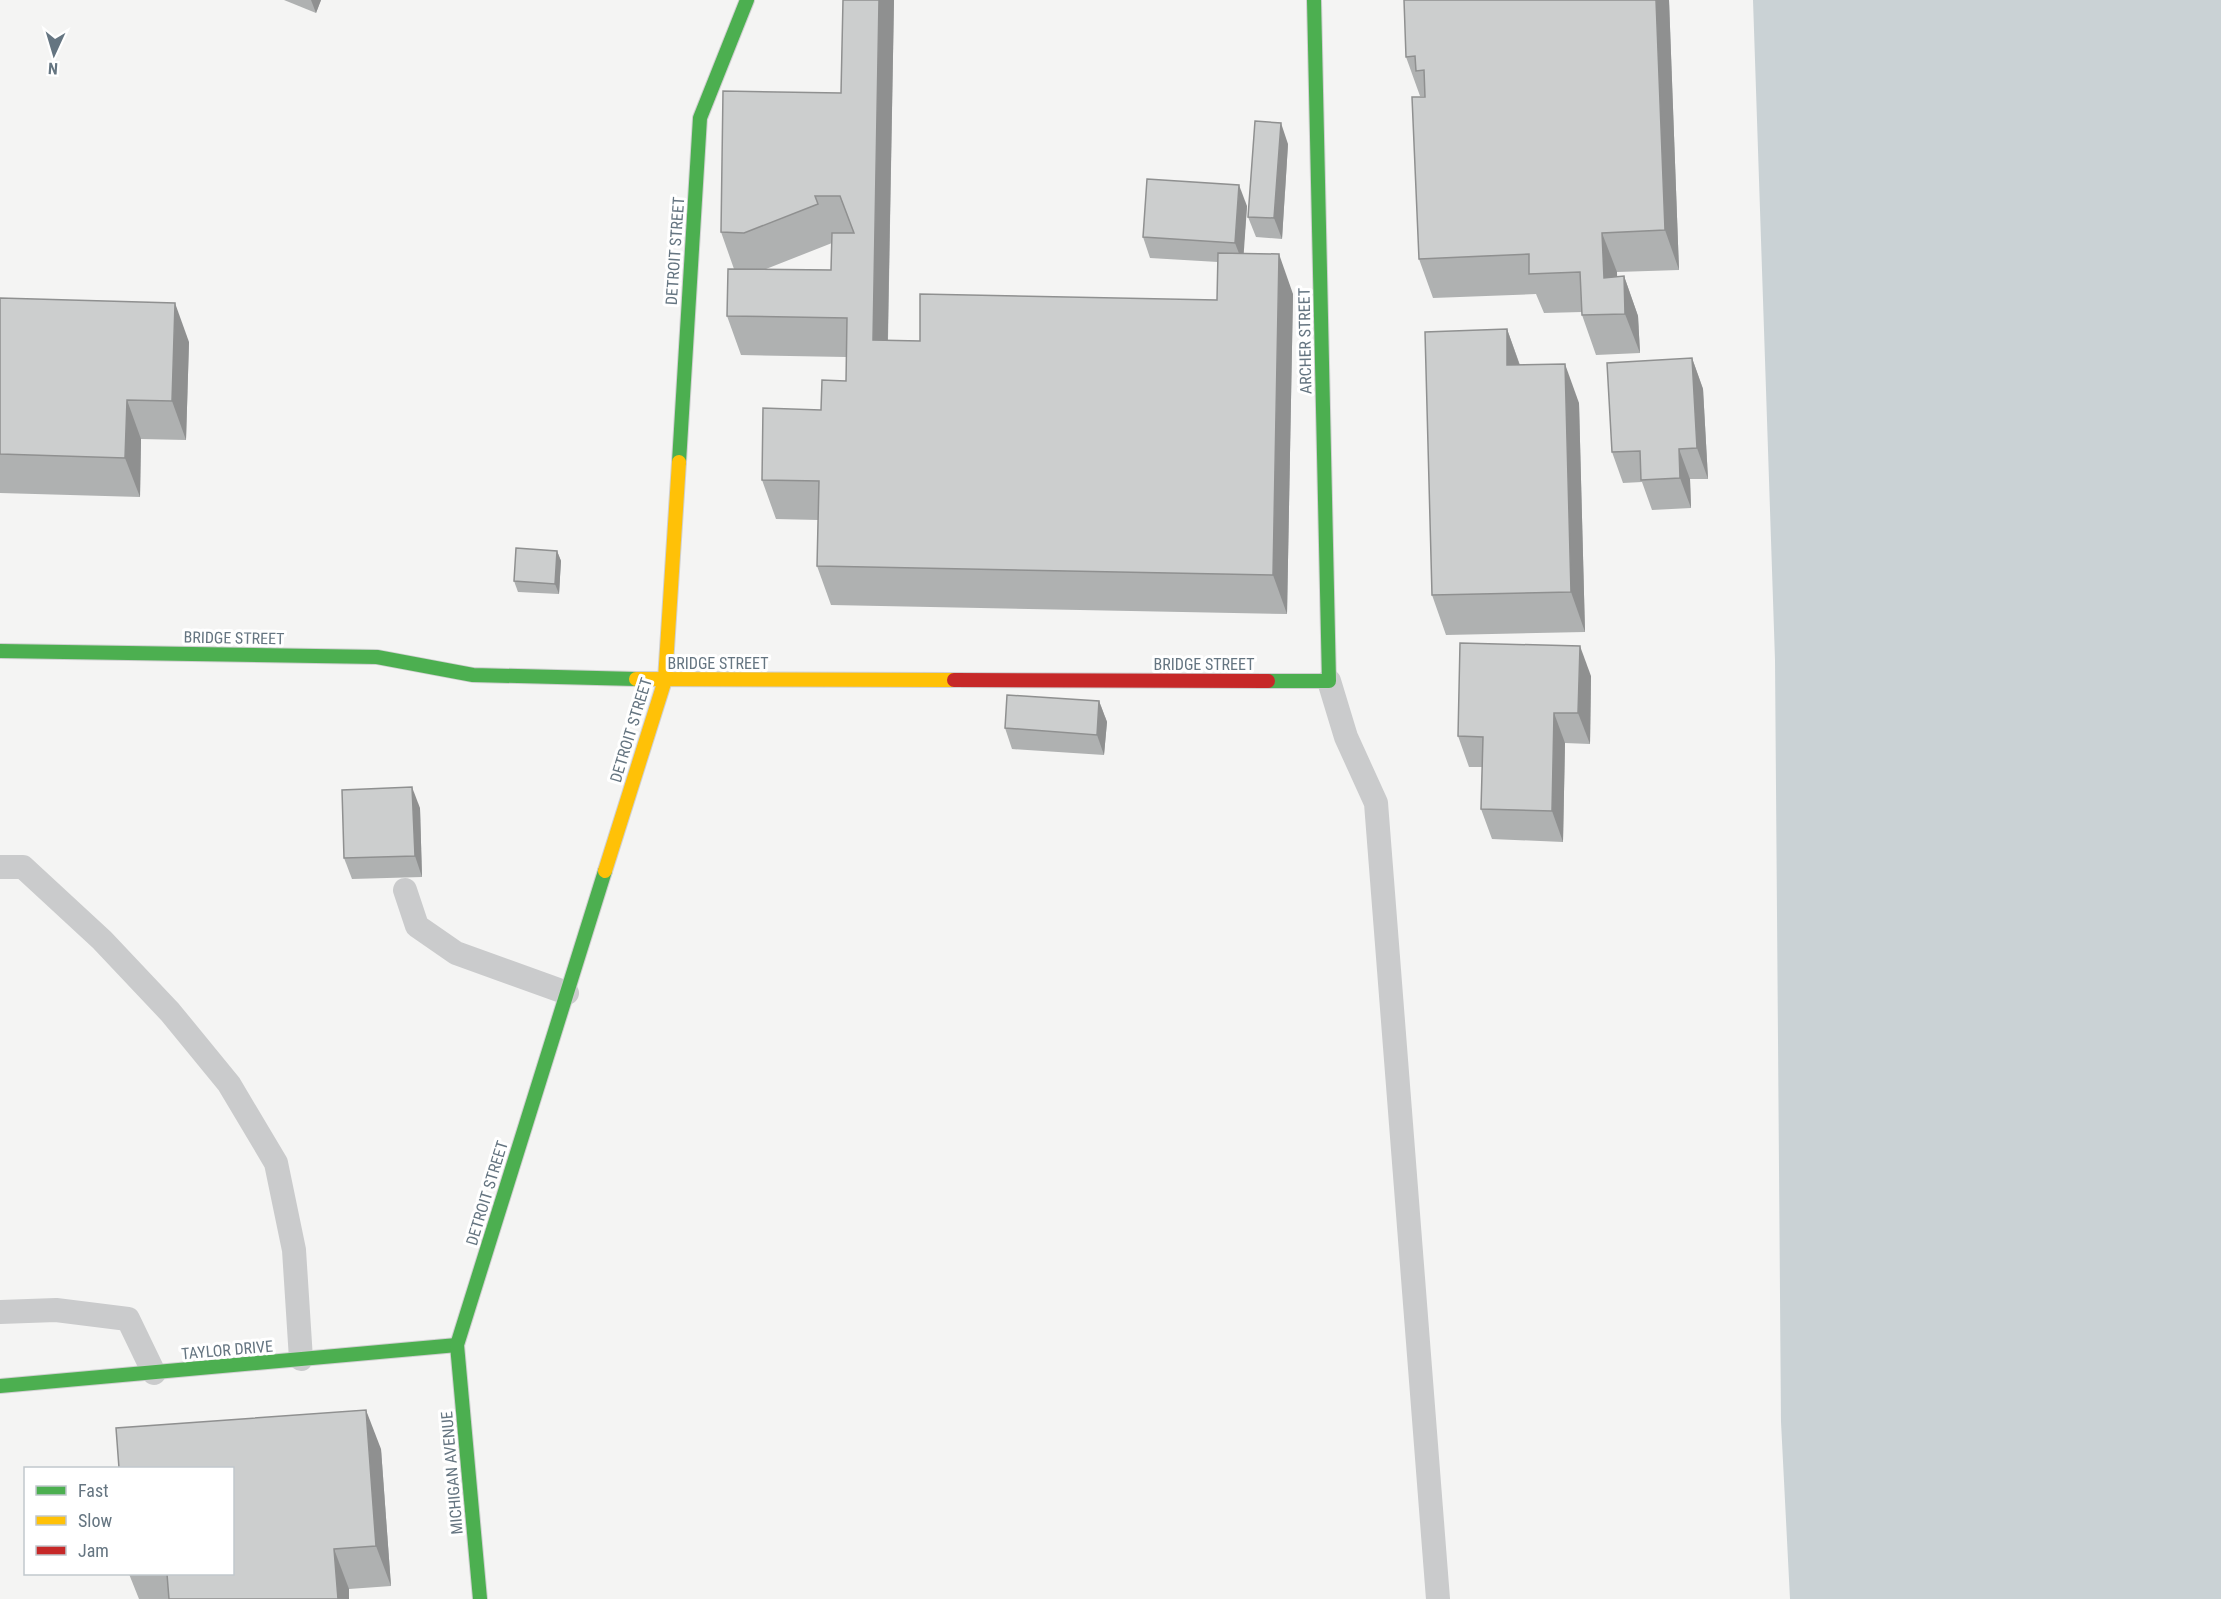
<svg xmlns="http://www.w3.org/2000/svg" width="2221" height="1599" viewBox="0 0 2221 1599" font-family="'Roboto Condensed',sans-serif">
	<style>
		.water { fill: #cad2d5 }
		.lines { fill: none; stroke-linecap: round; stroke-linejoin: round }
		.fast-casing { stroke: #d0d0d1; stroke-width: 16 }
		.slow-casing { stroke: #d0d0d1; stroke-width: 16 }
		.jam-casing { stroke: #d0d0d1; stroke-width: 16 }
		.lane { stroke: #cacbcc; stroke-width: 24 }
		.fast { stroke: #4caf50; stroke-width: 14 }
		.slow { stroke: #ffc107; stroke-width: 14 }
		.jam { stroke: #c62828; stroke-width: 14 }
		.wall { fill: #afb1b1; fill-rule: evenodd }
		.shaded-wall { fill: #8f9090 }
		.building { fill: #cccece; stroke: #8f9090; stroke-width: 1.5 }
		.labels { text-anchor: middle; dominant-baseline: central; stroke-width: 6; stroke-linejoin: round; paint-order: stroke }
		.street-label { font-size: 16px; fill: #657581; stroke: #fff }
	</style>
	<rect width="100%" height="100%" fill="#f4f4f3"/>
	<polygon class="water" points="1753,0 2221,0 2221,1599 1790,1599 1781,1422 1775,660"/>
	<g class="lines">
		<g class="fast-casing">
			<g id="fast">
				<polyline points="679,462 700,118 747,0"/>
				<polyline points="0,651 377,657 473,675 636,679"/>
				<polyline points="1268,681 1329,681 1314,0"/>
				<polyline points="0,1386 457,1345"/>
				<polyline points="480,1599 457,1345 605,871"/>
			</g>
		</g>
		<g class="slow-casing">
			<g id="slow">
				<polyline points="636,679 954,680"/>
				<polyline points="605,871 665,680 679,462"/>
			</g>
		</g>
		<g class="jam-casing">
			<polyline id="jam" points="954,680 1268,681"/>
		</g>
		<g class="lane">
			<polyline points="1329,681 1346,737 1376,803 1438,1599"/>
			<polyline points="0,867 23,867 102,940 170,1012 229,1084 276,1163 294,1250 301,1359"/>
			<polyline points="405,890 417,926 456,953 567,993"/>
			<polyline points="0,1312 56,1310 128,1319 154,1373"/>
		</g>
		<use href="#fast" class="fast"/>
		<use href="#slow" class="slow"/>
		<use href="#jam" class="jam"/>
	</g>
	<g class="wall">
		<polygon points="284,0 321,0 316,13"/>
		<path d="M843 0H894L888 340 920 341 1217 300 1218 262 1150 258 1143 237 1247 206 1243 254 1293 294 1287 614 831 605 817 566 818 520 776 519 762 480 846 381V357L741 355 727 316 734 269 721 232 841 93ZM832 243 831 270 766 269Z"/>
		<polygon points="1669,0 1679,270 1617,272 1617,277 1624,276 1638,316 1640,353 1596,355 1582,315 1582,312 1544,313 1536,294 1433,298 1419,259 1425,96 1420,96 1406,57"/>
		<polygon points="1288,144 1282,239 1256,237 1248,217"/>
		<polygon points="0,298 189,342 186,440 141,439 140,497 0,493"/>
		<polygon points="1507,329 1520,365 1579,403 1585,632 1446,635 1432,595"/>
		<polygon points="1692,358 1703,389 1708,479 1690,479 1691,508 1652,510 1642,482 1623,483 1612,452"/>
		<polygon points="557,551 561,561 559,594 518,592 514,581"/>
		<polygon points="1591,676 1590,744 1565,743 1563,842 1492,839 1481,809 1482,767 1469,767 1458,736"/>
		<polygon points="1099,701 1107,722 1104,755 1012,749 1005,728"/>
		<polygon points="420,808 422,877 352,879 344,858"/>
		<polygon points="381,1449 391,1586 349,1589 349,1599 139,1599 129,1574 232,1574"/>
	</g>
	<g class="shaded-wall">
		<polygon points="311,0 321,0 316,13"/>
		<polygon points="879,0 894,0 887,379 873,340"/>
		<polygon points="1656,0 1669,0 1679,270 1665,230"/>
		<polygon points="1281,123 1288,144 1282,239 1274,218"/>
		<polygon points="1239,185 1247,206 1243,264 1235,243"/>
		<polygon points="1602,233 1617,272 1618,314 1604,278"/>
		<polygon points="1279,254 1293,294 1287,614 1273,575"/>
		<polygon points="1624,276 1638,316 1640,353 1625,314"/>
		<polygon points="175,303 189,342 186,440 172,401"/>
		<polygon points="1507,329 1521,369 1507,365"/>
		<polygon points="1692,358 1703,389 1708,479 1697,448"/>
		<polygon points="1565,364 1579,403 1585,632 1571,592"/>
		<polygon points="127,400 141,439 140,497 125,458"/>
		<polygon points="1679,449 1690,479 1691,508 1680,478"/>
		<polygon points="557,551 561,561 559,594 555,584"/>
		<polygon points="1580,646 1591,676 1590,744 1578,713"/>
		<polygon points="1099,701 1107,722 1104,755 1097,735"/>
		<polygon points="1554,713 1565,743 1563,842 1552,811"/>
		<polygon points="412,787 420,808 422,877 415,856"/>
		<polygon points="366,1410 381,1449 391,1586 376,1546"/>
		<polygon points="334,1549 349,1589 349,1599 338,1599"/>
	</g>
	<g class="building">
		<polygon points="843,0 879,0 873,340 920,341 920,294 1217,300 1218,253 1279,254 1273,575 817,566 819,481 762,480 763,408 821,410 822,380 846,381 847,318 727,316 728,269 831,270 832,233 854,233 840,196 815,196 818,204 744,233 721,232 723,91 841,93"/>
		<polygon points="1404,0 1656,0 1665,230 1602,233 1604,278 1624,276 1625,314 1582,315 1580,272 1529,274 1529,254 1419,259 1412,97 1425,97 1424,70 1416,71 1415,56 1406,57"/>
		<polygon points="1255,121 1281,123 1274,218 1248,217"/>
		<polygon points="1147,179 1239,185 1235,243 1143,237"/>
		<polygon points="0,298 175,303 172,401 127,400 125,458 0,454"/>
		<polygon points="1507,329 1507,365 1565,364 1571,592 1432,595 1425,332"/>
		<polygon points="1692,358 1697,448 1679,449 1680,478 1641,480 1640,451 1612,452 1607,363"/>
		<polygon points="516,548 557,551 555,584 514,581"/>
		<polygon points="1460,643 1580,646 1578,713 1554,713 1552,811 1481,809 1483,737 1458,736"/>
		<polygon points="1007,695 1099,701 1097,735 1005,728"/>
		<polygon points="412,787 415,856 344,858 342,790"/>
		<polygon points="366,1410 376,1546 334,1549 338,1599 169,1599 167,1574 232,1574 232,1468 119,1468 116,1428"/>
	</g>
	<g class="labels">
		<g class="street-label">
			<text transform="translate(675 251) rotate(-86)">DETROIT STREET</text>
			<text transform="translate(1305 341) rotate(-91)">ARCHER STREET</text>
			<text transform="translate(234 638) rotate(1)">BRIDGE STREET</text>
			<text x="718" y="663">BRIDGE STREET</text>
			<text x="1204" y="664">BRIDGE STREET</text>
			<text transform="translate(631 730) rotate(-73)">DETROIT STREET</text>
			<text transform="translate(487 1193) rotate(-73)">DETROIT STREET</text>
			<text transform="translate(227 1350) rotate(-5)">TAYLOR DRIVE</text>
			<text transform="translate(452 1473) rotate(-95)">MICHIGAN AVENUE</text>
		</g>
	</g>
	<rect x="24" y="1467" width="210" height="108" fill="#ffffff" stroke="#c1c8cd" stroke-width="1.5"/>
	<rect x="36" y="1486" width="30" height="9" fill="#4caf50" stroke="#c1c8cd" stroke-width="1.5"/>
	<text x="78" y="1497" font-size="18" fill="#657581">Fast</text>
	<rect x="36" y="1516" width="30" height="9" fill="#ffc107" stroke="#c1c8cd" stroke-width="1.5"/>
	<text x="78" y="1527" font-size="18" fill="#657581">Slow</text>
	<rect x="36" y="1546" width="30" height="9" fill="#c62828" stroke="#c1c8cd" stroke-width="1.5"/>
	<text x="78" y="1557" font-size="18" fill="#657581">Jam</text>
	<g transform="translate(54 54) rotate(184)" stroke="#ffffff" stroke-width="4.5" paint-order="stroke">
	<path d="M0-4.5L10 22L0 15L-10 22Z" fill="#657581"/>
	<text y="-9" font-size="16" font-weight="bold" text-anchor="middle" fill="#657581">N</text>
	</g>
</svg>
